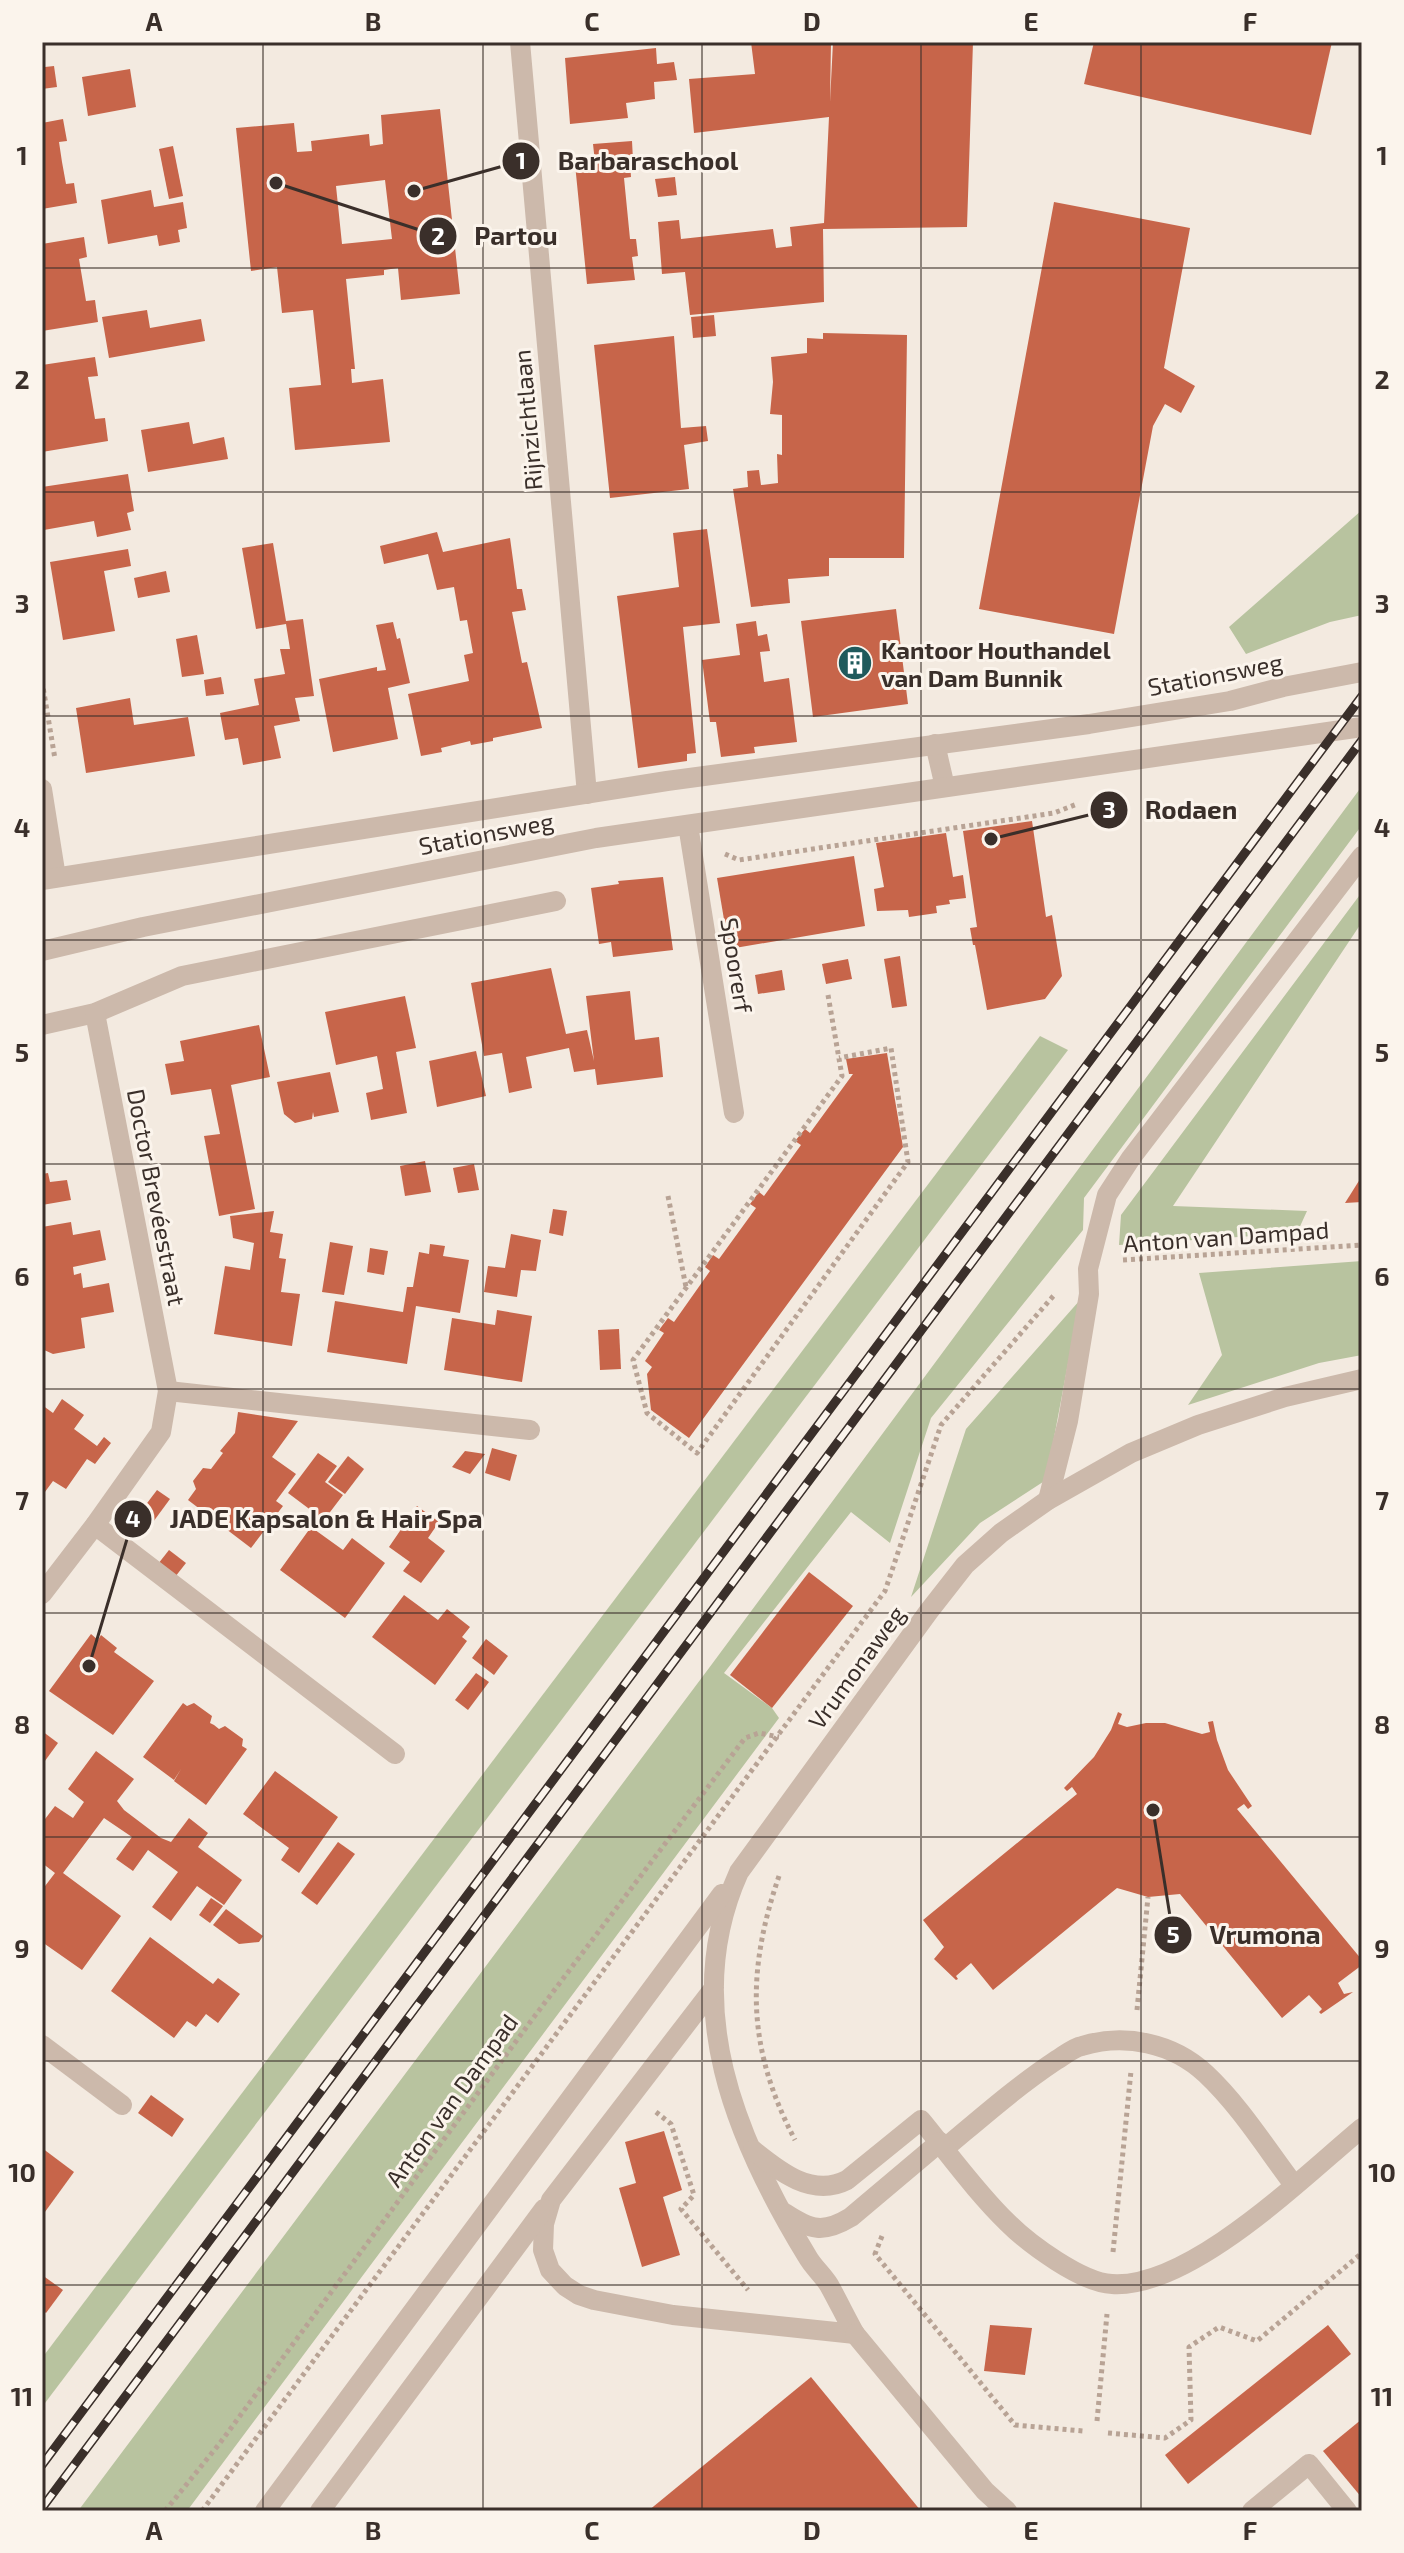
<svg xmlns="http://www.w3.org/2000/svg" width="1404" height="2553" viewBox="0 0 1404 2553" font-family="'Exo 2',sans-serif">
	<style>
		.green { fill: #b8c39f }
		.building { fill: #c7654a; fill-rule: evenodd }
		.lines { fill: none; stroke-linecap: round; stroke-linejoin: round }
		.path { stroke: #b8a395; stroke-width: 5; stroke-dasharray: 4 4; stroke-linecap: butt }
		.minor { stroke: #ccb9ab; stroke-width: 20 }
		.rail-casing { stroke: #3a2f2a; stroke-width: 9 }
		.rail { stroke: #fbf4ec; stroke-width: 6; stroke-dasharray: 18; stroke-linecap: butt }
		.grid { fill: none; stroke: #3a2f2a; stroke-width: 2; stroke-opacity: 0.55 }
		.labels { text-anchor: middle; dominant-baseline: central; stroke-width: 6; stroke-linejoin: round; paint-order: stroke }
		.street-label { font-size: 24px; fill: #3a2f2a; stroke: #fbf4ec }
		.poi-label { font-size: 24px; font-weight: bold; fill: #3a2f2a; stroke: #fbf4ec; text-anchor: start }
		.leader { fill: none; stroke: #3a2f2a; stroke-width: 3 }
		.callout-dot { fill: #3a2f2a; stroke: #fbf4ec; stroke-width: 3 }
		.mark-label { font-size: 24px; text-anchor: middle; font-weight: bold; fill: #fff }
		.callout-label { font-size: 26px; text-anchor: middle; font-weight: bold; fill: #3a2f2a; stroke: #fbf4ec; stroke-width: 6; stroke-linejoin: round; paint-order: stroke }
		.neatline { fill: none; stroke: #3a2f2a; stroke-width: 3 }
		.grid-label { font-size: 26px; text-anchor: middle; font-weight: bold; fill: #3a2f2a }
	</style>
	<rect width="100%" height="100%" fill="#f3eae0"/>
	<g class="green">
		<polygon points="1362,510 1362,615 1330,622 1246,654 1229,627"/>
		<polygon points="1362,786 1362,825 1084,1198 1083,1230 931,1418 890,1543 851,1512 724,1673 772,1708 779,1718 187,2511 78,2511 712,1664"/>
		<polygon points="1362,892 1362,922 1173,1206 1307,1211 1297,1233 1119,1245 1121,1215"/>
		<polygon points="1040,1036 1068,1050 42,2407 42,2358"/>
		<polygon points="1362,1261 1362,1355 1319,1363 1188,1405 1222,1355 1199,1273"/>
		<polygon points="1080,1300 1046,1480 980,1523 911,1597 966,1429"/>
	</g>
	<g class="building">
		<polygon points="751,42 831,42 830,102 833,42 973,42 967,227 823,229 824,302 690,315 685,272 662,274 658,222 679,220 681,239 773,229 776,248 792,246 790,227 824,223 829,117 694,133 689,79 755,74"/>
		<polygon points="1094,42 1332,42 1311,135 1084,84"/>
		<polygon points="656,48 657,64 674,62 677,80 654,82 655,99 626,103 628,118 570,124 565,58"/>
		<polygon points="42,58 45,67 54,66 57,87 42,89"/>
		<polygon points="130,69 136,107 88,116 82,77"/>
		<path d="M440 109 460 294 401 300 398 268 384 270V275L346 279 355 369H351L352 383 383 379 390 442 295 450 289 388 321 385 313 310 282 313 277 267 251 271 236 128 294 123 297 152 312 151 311 141 369 134 370 146 383 144 381 115ZM385 180 392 239 342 244 336 186Z"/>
		<polygon points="63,119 67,141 59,142 62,162 66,184 74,183 77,203 42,209 42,123"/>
		<polygon points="632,141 633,160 623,161 623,164 630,163 631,177 624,178 630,239 636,239 638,256 632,257 635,280 587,284 575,164 595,162 593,144"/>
		<polygon points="173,146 183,196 169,199 159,149"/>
		<polygon points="675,177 677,195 658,197 655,179"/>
		<polygon points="151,190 154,207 183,202 187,228 178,230 180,242 159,246 157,235 108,244 101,200"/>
		<polygon points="1054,202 1190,228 1164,368 1195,386 1181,413 1165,404 1153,426 1114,634 979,609"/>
		<polygon points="84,237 87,257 79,259 86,301 95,300 98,322 42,331 42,244"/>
		<polygon points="147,310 150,328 201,319 205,341 109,358 102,317"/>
		<polygon points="714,315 716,336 693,338 691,317"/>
		<polygon points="823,333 907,335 904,558 829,558 829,576 788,579 790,603 751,607 733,489 748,487 747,471 759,470 761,485 778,483 777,454 782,455 782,415 770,414 773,382 771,357 807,353 807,338 823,339"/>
		<polygon points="674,336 681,428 706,426 708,441 684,445 689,489 610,498 594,345"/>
		<polygon points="95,357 98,376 88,377 95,419 105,418 108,441 42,452 42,365"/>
		<polygon points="189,422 193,444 224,437 228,459 148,472 141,430"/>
		<polygon points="128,474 134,511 127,513 131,530 97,537 94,521 44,530 42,487"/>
		<polygon points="707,529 720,623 683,627 696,753 687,754 687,761 638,768 617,596 679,587 673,533"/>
		<polygon points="437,532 443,552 510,538 517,589 522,589 526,610 512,612 522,663 527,662 542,728 493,738 493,741 471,745 470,741 441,748 442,752 421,756 408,694 469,681 464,655 473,653 467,620 460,621 454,587 437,590 428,554 384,564 380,546"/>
		<polygon points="273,543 286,621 303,619 314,696 295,698 300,721 274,726 281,758 243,765 238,738 225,740 220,713 259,705 254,679 285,674 280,649 290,649 286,624 256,629 242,548"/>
		<polygon points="128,549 131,566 104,571 115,631 63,640 50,562"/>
		<polygon points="166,571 170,592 138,598 134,578"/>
		<polygon points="896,609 908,704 813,717 801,621"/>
		<polygon points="756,621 758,636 767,634 770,651 760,652 764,682 789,678 797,742 754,747 755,753 721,757 716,722 710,722 702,660 740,655 736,624"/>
		<polygon points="393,622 397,639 400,638 410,683 388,688 398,739 333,752 319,679 377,667 377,671 386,670 376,625"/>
		<polygon points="197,635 204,674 182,677 176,639"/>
		<polygon points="221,677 224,694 206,696 204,680"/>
		<polygon points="130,698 134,725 188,717 195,756 86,773 76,708"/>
		<polygon points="1032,821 1046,917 1052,915 1062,976 1045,999 987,1010 975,945 973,945 970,928 977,927 963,831"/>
		<polygon points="946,833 953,877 963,875 966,898 949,900 950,904 936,906 937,913 909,917 908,910 877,911 874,889 884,887 876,843"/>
		<polygon points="854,856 865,926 729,949 717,878"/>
		<polygon points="663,877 673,950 613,957 611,942 599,944 591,888 619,884 618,881"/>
		<polygon points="900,956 907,1006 892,1008 884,959"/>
		<polygon points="848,959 852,979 826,984 822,964"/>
		<polygon points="551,968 566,1034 587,1030 594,1061 586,996 630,991 635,1040 659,1037 663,1077 597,1085 595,1069 574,1072 569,1048 526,1057 532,1088 509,1093 502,1053 484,1056 471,983"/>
		<polygon points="782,970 785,990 758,994 755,975"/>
		<polygon points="405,996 416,1048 396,1052 407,1113 371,1120 366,1093 383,1089 377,1056 336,1065 325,1012"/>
		<polygon points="259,1025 270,1077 231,1085 255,1209 219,1216 204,1136 220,1134 211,1089 171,1095 165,1064 184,1061 180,1041"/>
		<polygon points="476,1051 486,1096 437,1107 429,1061"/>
		<polygon points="887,1053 903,1147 689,1438 651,1410 647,1374 652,1367 645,1361 664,1333 659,1330 668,1318 674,1322 710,1271 705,1267 713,1255 719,1259 756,1208 750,1204 759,1192 764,1196 801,1145 795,1141 805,1129 810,1133 853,1074 849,1074 846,1059"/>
		<polygon points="330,1072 339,1112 314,1117 313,1112 312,1119 295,1123 284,1114 277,1082"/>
		<polygon points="425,1161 431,1192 405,1196 400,1166"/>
		<polygon points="474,1164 479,1190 458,1193 453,1168"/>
		<polygon points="48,1173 50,1182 67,1180 71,1200 42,1205 42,1174"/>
		<polygon points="1362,1176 1362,1202 1345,1203"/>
		<polygon points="553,1209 567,1211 563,1236 549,1233"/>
		<polygon points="274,1211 270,1232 283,1234 279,1258 286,1259 281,1292 300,1294 292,1346 214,1334 225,1266 250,1270 254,1243 233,1238 230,1216"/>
		<polygon points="71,1222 73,1235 100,1230 106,1260 73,1267 74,1275 81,1273 83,1288 109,1283 114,1312 81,1318 85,1348 53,1354 42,1349 42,1227"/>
		<polygon points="511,1234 541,1240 536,1271 521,1270 517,1297 484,1292 488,1266 505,1268"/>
		<polygon points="330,1242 353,1246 344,1295 322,1292"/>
		<polygon points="430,1244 445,1246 443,1256 469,1260 460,1313 416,1306 407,1364 327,1352 335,1301 403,1312 407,1287 413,1287 419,1252 429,1254"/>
		<polygon points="370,1248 388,1251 384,1275 367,1272"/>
		<polygon points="497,1310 532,1316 522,1382 444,1370 452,1318 495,1325"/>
		<polygon points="619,1329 621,1369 600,1370 598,1330"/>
		<polygon points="62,1399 84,1415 74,1429 97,1446 104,1437 111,1443 95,1464 87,1459 66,1489 53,1481 42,1496 42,1405 53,1413"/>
		<polygon points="238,1412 298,1421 272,1457 296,1474 276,1501 283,1506 251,1548 188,1500 196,1489 193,1481 203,1468 211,1469 223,1453 220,1451 235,1433"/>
		<polygon points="492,1448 517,1455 510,1481 485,1473"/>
		<polygon points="465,1451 485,1454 470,1474 452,1467"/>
		<polygon points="318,1453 337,1466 325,1482 343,1495 324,1520 288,1493"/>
		<polygon points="348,1456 364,1469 345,1494 328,1482"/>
		<polygon points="157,1490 170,1499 145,1533 132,1523"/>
		<polygon points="417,1506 439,1522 428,1538 445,1551 421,1583 403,1571 410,1562 389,1547"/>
		<polygon points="311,1527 343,1550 352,1538 385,1563 345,1618 280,1570"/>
		<polygon points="169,1550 186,1563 175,1577 158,1564"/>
		<polygon points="809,1572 853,1606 772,1708 730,1675"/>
		<polygon points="404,1595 438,1620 447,1609 470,1627 462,1637 467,1641 435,1685 372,1637"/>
		<polygon points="91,1634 98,1640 101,1635 117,1648 114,1652 154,1681 113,1735 49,1691"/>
		<polygon points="486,1639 508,1656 494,1675 472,1658"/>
		<polygon points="476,1673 489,1682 468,1710 455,1700"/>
		<polygon points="183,1703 187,1706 194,1703 212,1716 210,1723 214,1725 219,1729 225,1726 243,1739 242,1746 247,1749 206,1805 174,1781 181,1769 174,1780 143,1757"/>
		<polygon points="1118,1712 1122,1714 1118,1724 1127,1727 1146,1723 1165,1723 1202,1734 1210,1732 1208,1722 1213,1721 1217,1740 1228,1770 1252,1806 1248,1809 1244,1804 1237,1809 1362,1960 1362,1965 1338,1983 1344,1994 1353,1992 1321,2014 1319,2012 1322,2009 1309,1995 1282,2018 1180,1894 1148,1897 1117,1888 993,1990 971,1963 956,1976 958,1979 956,1980 934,1959 944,1947 923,1920 1077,1794 1072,1787 1067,1791 1064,1788 1094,1757 1111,1730"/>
		<polygon points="42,1731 58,1743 42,1765"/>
		<polygon points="96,1751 134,1779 117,1801 124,1810 161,1838 171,1842 189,1818 208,1833 198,1847 242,1880 224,1905 197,1886 171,1921 152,1907 178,1872 148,1850 133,1871 116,1859 132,1837 104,1818 63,1873 121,1916 82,1970 42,1942 42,1890 55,1873 42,1863 42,1823 55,1806 73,1818 84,1802 68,1789"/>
		<polygon points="275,1771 338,1817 299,1873 281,1860 289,1848 243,1814"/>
		<polygon points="338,1842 355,1854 317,1905 301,1893"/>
		<polygon points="211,1898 223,1906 210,1923 199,1915"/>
		<polygon points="226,1909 263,1936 259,1942 239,1944 213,1925"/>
		<polygon points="150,1937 213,1984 218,1978 240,1994 218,2023 206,2014 196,2027 187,2021 174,2038 111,1991"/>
		<polygon points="151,2095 184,2119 172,2137 138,2113"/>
		<polygon points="664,2131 682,2190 663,2197 680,2255 642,2267 619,2188 636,2183 625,2142"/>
		<polygon points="42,2148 74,2172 42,2216"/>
		<polygon points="42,2275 63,2290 46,2313 42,2310"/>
		<polygon points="990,2325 1032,2328 1025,2375 984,2371"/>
		<polygon points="1328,2325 1351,2354 1188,2484 1165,2455"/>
		<polygon points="811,2377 921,2511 648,2511"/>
		<polygon points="1362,2419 1362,2498 1323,2451"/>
	</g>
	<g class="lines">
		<g class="path">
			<polyline points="42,681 55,759"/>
			<polyline points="725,854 739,860 1054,813 1077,804"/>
			<polyline points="828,995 842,1076 633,1360 647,1413 697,1453 908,1162 891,1048 839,1058"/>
			<polyline points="668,1196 686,1287"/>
			<polyline points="1123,1260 1362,1245"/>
			<path d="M779 1876C746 1973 747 2048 795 2140"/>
			<polyline points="1137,2010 1148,1897"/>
			<polyline points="656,2112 671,2124 694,2195 681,2209 748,2290"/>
			<polyline points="882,2236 875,2254 1015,2425 1083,2431"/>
			<polyline points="1113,2252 1131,2071"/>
			<polyline points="1097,2421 1107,2314"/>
			<polyline points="1108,2433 1165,2438 1191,2420 1189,2347 1219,2327 1257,2341 1362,2253"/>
			<polyline points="165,2511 220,2443 531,2021 745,1738 759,1733 779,1737"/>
			<polyline points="202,2511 885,1591 941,1425 1055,1294"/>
		</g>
		<g class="minor">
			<polyline points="520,42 587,794"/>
			<polyline points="935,744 945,787"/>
			<polyline points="42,789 56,877"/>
			<polyline points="688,825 734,1113"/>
			<polyline points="42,880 667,781 1089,724 1230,701 1283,687 1362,672"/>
			<polyline points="42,951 143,927 596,838 1362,727"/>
			<polyline points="42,1025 95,1013 182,976 556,901"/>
			<polyline points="168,1391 530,1430"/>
			<polyline points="1048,1500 1068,1421 1089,1294 1088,1269 1107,1195 1131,1158 1362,856"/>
			<polyline points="95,1525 395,1754"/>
			<polyline points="42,1594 95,1525 161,1432 168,1391 95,1013"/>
			<path d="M714 1988 551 2200 544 2224 543 2250 550 2270 565 2286 579 2295 594 2300 673 2315 855 2334C846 2318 838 2301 829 2285 823 2275 813 2267 807 2256 736 2140 679 2005 739 1872L929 1611 965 1565 1001 1533 1048 1500 1131 1453 1198 1425 1285 1397 1362 1379"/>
			<polyline points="42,2045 122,2105"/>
			<path d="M945 2148C981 2118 1016 2087 1055 2061 1064 2056 1072 2048 1082 2046 1125 2033 1173 2043 1206 2074 1240 2106 1266 2148 1294 2185"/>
			<path d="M753 2150C779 2171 812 2198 847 2180L921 2120C949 2154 976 2192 1008 2223 1029 2244 1082 2283 1112 2284 1190 2289 1304 2176 1362 2128"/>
			<path d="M785 2213C811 2230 823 2234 851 2217L940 2142"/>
			<polyline points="855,2334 985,2491 1007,2511"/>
			<polyline points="265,2511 722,1894"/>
			<polyline points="320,2511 544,2209"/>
			<polyline points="1252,2511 1309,2464 1347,2511"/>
		</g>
		<g class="rail-casing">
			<g id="rail">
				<polyline points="42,2465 1362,696"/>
				<polyline points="42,2508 1362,740"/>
			</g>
		</g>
		<use href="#rail" class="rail"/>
	</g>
	<path class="grid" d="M263 42V2511M483 42V2511M702 42V2511M921 42V2511M1141 42V2511M42 268H1362M42 492H1362M42 716H1362M42 940H1362M42 1164H1362M42 1389H1362M42 1613H1362M42 1837H1362M42 2061H1362M42 2285H1362"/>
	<defs>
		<g id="building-disc" transform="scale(1.8)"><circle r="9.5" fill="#1f5a5c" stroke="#fbf4ec"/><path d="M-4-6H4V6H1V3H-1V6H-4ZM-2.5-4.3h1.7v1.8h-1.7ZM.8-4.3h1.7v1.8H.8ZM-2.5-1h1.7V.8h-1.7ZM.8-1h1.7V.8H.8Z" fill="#fff"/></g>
	</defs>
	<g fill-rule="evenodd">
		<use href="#building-disc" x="855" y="663"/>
	</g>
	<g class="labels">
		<g class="street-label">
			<text transform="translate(527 420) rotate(-95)">Rijnzichtlaan</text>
			<text transform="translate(1215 674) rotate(-11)">Stationsweg</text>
			<text transform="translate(486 833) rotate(-11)">Stationsweg</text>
			<text transform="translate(737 965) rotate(81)">Spoorerf</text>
			<text transform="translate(157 1197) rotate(79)">Doctor Brevéestraat</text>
			<text transform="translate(1226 1236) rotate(-4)">Anton van Dampad</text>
			<text transform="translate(856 1667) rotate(-54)">Vrumonaweg</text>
			<text transform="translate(451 2100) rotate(-54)">Anton van Dampad</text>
		</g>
		<g class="poi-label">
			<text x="881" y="649">Kantoor Houthandel<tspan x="881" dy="28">van Dam Bunnik</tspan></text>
		</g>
	</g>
	<path class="leader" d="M414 191L521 161M276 183L438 236M991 839L1109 810M89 1666L133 1519M1153 1810L1173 1935"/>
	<g class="callout-dot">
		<circle cx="414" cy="191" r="8"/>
		<circle cx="276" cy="183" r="8"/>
		<circle cx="991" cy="839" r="8"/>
		<circle cx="89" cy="1666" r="8"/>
		<circle cx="1153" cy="1810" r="8"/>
		<circle cx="521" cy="161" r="20"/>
		<circle cx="438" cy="236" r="20"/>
		<circle cx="1109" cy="810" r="20"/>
		<circle cx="133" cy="1519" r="20"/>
		<circle cx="1173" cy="1935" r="20"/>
	</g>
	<g class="mark-label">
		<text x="521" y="169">1</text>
		<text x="438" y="245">2</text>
		<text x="1109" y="818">3</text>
		<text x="133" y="1527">4</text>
		<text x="1173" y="1943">5</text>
	</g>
	<g class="callout-label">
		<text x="648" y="170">Barbaraschool</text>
		<text x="516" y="245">Partou</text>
		<text x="1191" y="819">Rodaen</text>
		<text x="326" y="1528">JADE Kapsalon &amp; Hair Spa</text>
		<text x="1265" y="1944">Vrumona</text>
	</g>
	<rect width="1404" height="2553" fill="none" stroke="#fbf4ec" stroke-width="88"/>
	<rect x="44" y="44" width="1316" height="2465" class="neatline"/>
	<g class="grid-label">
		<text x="154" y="31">A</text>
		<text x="373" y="31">B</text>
		<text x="592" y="31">C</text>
		<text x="812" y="31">D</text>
		<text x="1031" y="31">E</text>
		<text x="1250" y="31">F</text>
		<text x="22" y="165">1</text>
		<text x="1382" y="165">1</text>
		<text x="22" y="389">2</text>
		<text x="1382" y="389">2</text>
		<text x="22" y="613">3</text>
		<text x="1382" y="613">3</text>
		<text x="22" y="837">4</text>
		<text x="1382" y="837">4</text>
		<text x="22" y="1062">5</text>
		<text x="1382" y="1062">5</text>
		<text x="22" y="1286">6</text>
		<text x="1382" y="1286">6</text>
		<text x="22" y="1510">7</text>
		<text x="1382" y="1510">7</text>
		<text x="22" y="1734">8</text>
		<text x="1382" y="1734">8</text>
		<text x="22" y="1958">9</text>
		<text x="1382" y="1958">9</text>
		<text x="22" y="2182">10</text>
		<text x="1382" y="2182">10</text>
		<text x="22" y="2406">11</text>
		<text x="1382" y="2406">11</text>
		<text x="154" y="2540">A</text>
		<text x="373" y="2540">B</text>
		<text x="592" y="2540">C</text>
		<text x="812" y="2540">D</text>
		<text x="1031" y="2540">E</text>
		<text x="1250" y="2540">F</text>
	</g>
</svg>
